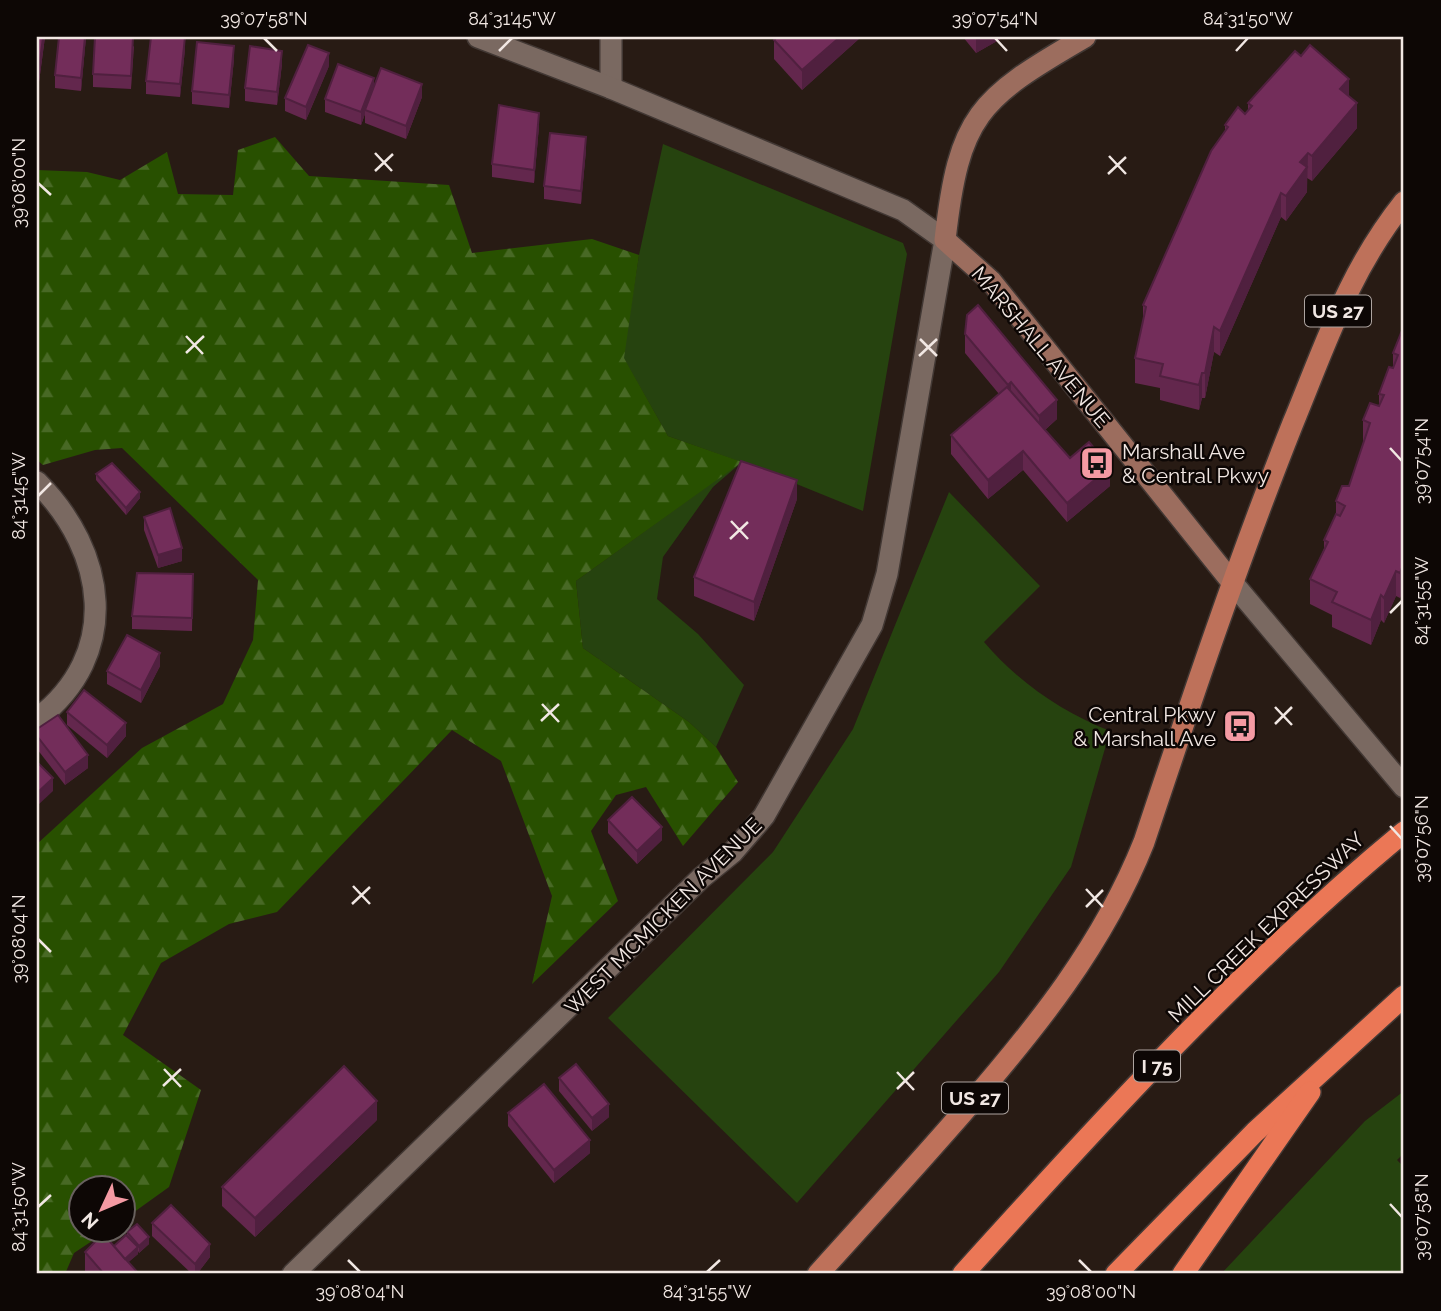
<svg xmlns="http://www.w3.org/2000/svg" width="1441" height="1311" viewBox="0 0 1441 1311" font-family="Raleway,sans-serif">
	<style>
		.grass { fill: #26430f }
		.forest { fill: url(#forest-firs) }
		.lines { fill: none; stroke-linecap: round; stroke-linejoin: round }
		.street-casing { stroke: #423834; stroke-width: 24 }
		.secondary-casing { stroke: #423834; stroke-width: 24 }
		.primary-casing { stroke: #423834; stroke-width: 24 }
		.highway-casing { stroke: #423834; stroke-width: 24 }
		.street { stroke: #7a6961; stroke-width: 21 }
		.secondary { stroke: #9c6d5e; stroke-width: 21 }
		.primary { stroke: #be715a; stroke-width: 21 }
		.highway { stroke: #eb7756; stroke-width: 21 }
		.wall { fill: #63274d }
		.shaded-wall { fill: #50203f }
		.building { fill: #732d5a; stroke: #50203f; stroke-width: 2 }
		.ticks { fill: none; stroke: #f1e7e3; stroke-width: 2.5 }
		.labels { text-anchor: middle; dominant-baseline: central; stroke-width: 5; stroke-linejoin: round; paint-order: stroke }
		.shield { fill: #0d0705; stroke: #ada4a0; stroke-width: 2 }
		.shield-label { font-size: 19px; font-weight: bold; fill: #f1e7e3 }
		.street-label { font-size: 21px; fill: #f1e7e3; stroke: #0d0705 }
		.poi-label { font-size: 21px; fill: #f1e7e3; stroke: #0d0705; text-anchor: start }
		.neatline { fill: none; stroke: #f1e7e3; stroke-width: 2.5 }
		.ticks-label { font-size: 18px; text-anchor: middle; fill: #f1e7e3 }
	</style>
	<defs>
		<pattern id="forest-firs" width="22" height="20" patternUnits="userSpaceOnUse" patternTransform="scale(1.75)"><rect width="22" height="20" fill="#285000"/><path d="M5 1l3.5 6h-7zM16 11l3.5 6h-7z" fill="#486925"/></pattern>
	</defs>
	<rect width="100%" height="100%" fill="#281b14"/>
	<g class="grass">
		<polygon points="663,144 903,243 907,254 863,511 742,462 713,487 663,557 657,599 698,634 744,685 716,747 689,722 583,648 576,581 741,462 668,436 623,357 639,255"/>
		<path d="M949 492 1040 586 984 642C1018 682 1062 712 1110 731L1071 867 999 972 797 1203 608 1018 773 852 853 729Z"/>
		<polygon points="1404,1091 1404,1153 1397,1160 1404,1167 1404,1274 1221,1274 1365,1121"/>
	</g>
	<polygon class="forest" points="275,137 309,176 449,185 472,253 592,239 639,255 624,358 668,436 742,462 576,581 583,648 689,722 716,747 738,782 683,846 646,787 616,795 591,831 618,901 532,984 552,896 501,761 452,730 277,912 229,924 161,963 123,1035 201,1090 169,1187 123,1220 122,1188 80,1188 80,1230 107,1231 74,1253 65,1274 37,1274 37,844 142,748 223,704 253,640 258,580 122,448 95,450 43,465 37,460 37,170 87,172 120,180 167,152 178,194 233,195 238,150"/>
	<g class="lines">
		<g class="street-casing">
			<g id="street">
				<polyline points="611,37 611,88"/>
				<path d="M37 482C107 552 122 654 37 719"/>
				<polyline points="1231,581 1404,787"/>
				<polyline points="293,1274 701,878 733,852 764,816 872,625 887,574 945,240 903,210 611,88 478,37"/>
			</g>
		</g>
		<g class="secondary-casing">
			<path id="secondary" d="M1085 37C978 99 959 115 945 240L991 281 1231 581"/>
		</g>
		<g class="primary-casing">
			<path id="primary" d="M818 1274C867 1220 916 1166 964 1111 1036 1028 1103 945 1144 842 1191 701 1238 561 1293 423 1326 343 1349 271 1404 202"/>
		</g>
		<g class="highway-casing">
			<g id="highway">
				<path d="M963 1274C1102 1120 1244 964 1404 832"/>
				<polyline points="1116,1274 1255,1132 1404,996"/>
				<polyline points="1183,1274 1310,1092"/>
			</g>
		</g>
		<use href="#street" class="street"/>
		<use href="#secondary" class="secondary"/>
		<use href="#primary" class="primary"/>
		<use href="#highway" class="highway"/>
	</g>
	<g class="wall">
		<polygon points="37,37 45,37 39,82 37,82"/>
		<polygon points="86,37 81,91 55,88 55,75"/>
		<polygon points="777,37 861,37 802,90 774,59 774,40"/>
		<polygon points="963,37 1004,37 976,53"/>
		<polygon points="134,46 131,89 93,87 93,74"/>
		<polygon points="185,49 180,97 146,94 146,81"/>
		<polygon points="234,59 229,108 192,104 192,91"/>
		<polygon points="282,64 277,105 245,101 245,88"/>
		<polygon points="329,66 306,120 285,111 285,98"/>
		<polygon points="374,86 422,97 406,139 365,123 365,114 361,125 325,112 325,99"/>
		<polygon points="1349,96 1357,128 1312,181 1307,178 1307,192 1286,221 1281,217 1220,356 1214,352 1205,398 1202,398 1199,410 1160,400 1160,388 1135,383 1135,358 1143,323 1143,305 1225,132 1225,125 1245,114 1248,111 1248,103"/>
		<polygon points="539,126 534,183 492,177 492,164"/>
		<polygon points="586,150 581,204 544,199 544,186"/>
		<polygon points="1404,329 1404,587 1400,598 1396,596 1384,623 1381,620 1371,645 1332,627 1332,615 1310,604 1310,579 1324,549 1324,540 1336,515 1336,501 1349,486 1363,444 1363,420 1379,406 1379,394 1393,368 1393,353"/>
		<polygon points="965,334 1057,419 1045,430 1070,458 1110,486 1067,522 1023,470 988,499 951,454 951,435 999,394 965,353"/>
		<polygon points="96,474 140,498 126,515 96,480"/>
		<polygon points="797,499 754,621 694,596 694,577"/>
		<polygon points="144,517 182,561 158,568 144,530"/>
		<polygon points="193,574 192,631 132,629 132,616"/>
		<polygon points="160,666 141,703 107,684 107,671"/>
		<polygon points="67,712 126,736 107,758 67,725"/>
		<polygon points="37,729 88,768 65,785 37,749"/>
		<polygon points="608,820 662,840 637,864 608,833"/>
		<polygon points="559,1078 609,1117 592,1131 559,1091"/>
		<polygon points="508,1113 590,1153 554,1183 508,1126"/>
		<polygon points="377,1120 255,1237 222,1206 222,1187"/>
		<polygon points="152,1223 210,1257 197,1274 192,1274 152,1236"/>
		<polygon points="127,1232 149,1244 139,1253 138,1251 138,1254 128,1262 139,1274 88,1274 85,1271 85,1252 114,1246 127,1235"/>
	</g>
	<g class="shaded-wall">
		<polygon points="43,37 45,37 39,82 39,69"/>
		<polygon points="85,37 86,37 81,91 81,78"/>
		<polygon points="185,37 185,49 180,97 180,84"/>
		<polygon points="840,37 861,37 802,90 802,70"/>
		<polygon points="976,37 1004,37 976,53"/>
		<polygon points="234,46 234,59 229,108 229,95"/>
		<polygon points="282,51 282,64 277,105 277,92"/>
		<polygon points="329,53 329,66 306,120 306,107"/>
		<polygon points="374,78 374,91 365,110 365,114 361,125 361,112"/>
		<polygon points="1349,79 1349,104 1340,89"/>
		<polygon points="422,84 422,97 406,139 406,126"/>
		<polygon points="1357,103 1357,128 1312,181 1312,156"/>
		<polygon points="539,113 539,126 534,183 534,170"/>
		<polygon points="586,137 586,150 581,204 581,191"/>
		<polygon points="1308,153 1307,192 1286,221 1286,196 1300,162"/>
		<polygon points="1281,193 1281,217 1220,356 1220,331"/>
		<polygon points="1214,327 1214,352 1205,398 1205,373"/>
		<polygon points="1202,373 1202,398 1199,410 1199,385"/>
		<polygon points="1011,382 1011,401 1008,404 1008,385"/>
		<polygon points="1057,400 1057,419 1039,435 1039,416"/>
		<polygon points="1023,451 1023,470 988,499 988,480"/>
		<polygon points="1110,467 1110,486 1067,522 1067,503"/>
		<polygon points="797,480 797,499 754,621 754,602"/>
		<polygon points="140,492 140,498 126,515 126,508"/>
		<polygon points="182,548 182,561 158,568 158,555"/>
		<polygon points="1404,562 1404,587 1400,598 1400,573"/>
		<polygon points="1396,571 1396,596 1384,623 1384,598"/>
		<polygon points="1381,595 1381,620 1371,645 1371,620"/>
		<polygon points="160,653 160,666 141,703 141,690"/>
		<polygon points="126,723 126,736 107,758 107,745"/>
		<polygon points="88,755 88,768 65,785 65,772"/>
		<polygon points="53,778 53,791 37,806 37,793"/>
		<polygon points="662,827 662,840 637,864 637,851"/>
		<polygon points="377,1101 377,1120 255,1237 255,1218"/>
		<polygon points="609,1104 609,1117 592,1131 592,1118"/>
		<polygon points="590,1140 590,1153 554,1183 554,1170"/>
		<polygon points="149,1237 149,1244 139,1253 139,1246"/>
		<polygon points="210,1244 210,1257 197,1274 195,1274 195,1264"/>
		<polygon points="138,1247 138,1254 121,1269 121,1262"/>
	</g>
	<g class="building">
		<polygon points="37,37 43,37 39,69 37,69"/>
		<polygon points="59,37 85,37 81,78 55,75"/>
		<polygon points="95,37 133,37 131,76 93,74"/>
		<polygon points="151,37 185,37 180,84 146,81"/>
		<polygon points="777,37 840,37 802,70 774,40"/>
		<polygon points="197,42 234,46 229,95 192,91"/>
		<polygon points="308,45 329,53 306,107 285,98"/>
		<polygon points="1310,45 1349,79 1340,89 1357,103 1312,156 1308,153 1300,162 1307,167 1286,196 1281,193 1220,331 1214,327 1205,373 1202,373 1199,385 1160,376 1163,364 1135,358 1146,307 1143,305 1211,151 1228,127 1225,125 1238,107 1245,114 1252,106 1248,103 1295,51 1301,56"/>
		<polygon points="250,46 282,51 277,92 245,88"/>
		<polygon points="338,64 374,78 361,112 325,99"/>
		<polygon points="381,68 422,84 406,126 365,110"/>
		<polygon points="499,105 539,113 534,170 492,164"/>
		<polygon points="550,133 586,137 581,191 544,186"/>
		<polygon points="978,305 1057,400 1039,416 1011,382 1008,385 965,334 967,315"/>
		<polygon points="1403,328 1404,329 1404,562 1400,573 1396,571 1384,598 1381,595 1371,620 1332,602 1337,592 1310,579 1328,542 1324,540 1336,514 1340,516 1345,506 1336,501 1342,486 1349,486 1370,423 1363,420 1370,403 1379,406 1384,395 1379,394 1389,367 1393,368 1398,355 1393,353"/>
		<polygon points="1007,387 1070,458 1089,442 1110,467 1067,503 1023,451 988,480 951,435"/>
		<polygon points="741,461 797,480 754,602 694,577"/>
		<polygon points="112,463 140,492 126,508 96,474"/>
		<polygon points="170,508 182,548 158,555 144,517"/>
		<polygon points="137,573 193,574 192,618 132,616"/>
		<polygon points="127,635 160,653 141,690 107,671"/>
		<polygon points="84,690 126,723 107,745 67,712"/>
		<polygon points="58,715 88,755 65,772 37,736 37,729"/>
		<polygon points="37,762 53,778 37,793"/>
		<polygon points="632,797 662,827 637,851 608,820"/>
		<polygon points="576,1064 609,1104 592,1118 559,1078"/>
		<polygon points="344,1066 377,1101 255,1218 222,1187"/>
		<polygon points="544,1084 590,1140 554,1170 508,1113"/>
		<polygon points="171,1205 210,1244 195,1264 152,1223"/>
		<polygon points="137,1224 149,1237 139,1246 127,1232"/>
		<polygon points="103,1234 139,1274 104,1274 85,1252"/>
		<polygon points="126,1235 138,1247 125,1259 114,1246"/>
	</g>
	<path class="ticks" d="M264 38 277 51M995 38 1007 51M499 51 512 38M1236 51 1248 38M375 153 392 171M1109 156 1126 174M375 171 393 154M1108 174 1126 157M38 183 51 195M186 336 203 354M920 339 937 356M186 353 204 336M919 356 937 339M1390 448 1402 461M38 496 51 483M731 521 748 539M730 539 748 522M1390 613 1402 601M542 704 559 722M1275 707 1292 725M541 721 559 704M1275 724 1292 707M1390 826 1402 839M353 886 370 904M1086 889 1103 907M352 904 370 887M1086 907 1103 890M38 939 51 952M164 1069 181 1087M897 1072 914 1090M163 1086 181 1069M897 1089 914 1072M1390 1204 1402 1217M38 1207 51 1195M348 1260 360 1272M1079 1260 1091 1272M707 1272 720 1260"/>
	<defs>
		<g id="bus-square" transform="scale(1.75)"><rect x="-9" y="-9" width="18" height="18" rx="4" fill="#f49aa3" stroke="#0d0705"/><path d="M-5-6H5V4H4V6H2V4H-2V6H-4V4H-5ZM-3.5-4V0h7V-4ZM-3.5 1.2v1.5H-2V1.2ZM2 1.2v1.5H3.5V1.2Z" fill="#111"/></g>
	</defs>
	<g fill-rule="evenodd">
		<use href="#bus-square" x="1097" y="463"/>
		<use href="#bus-square" x="1240" y="726"/>
	</g>
	<g class="labels">
		<g class="shield">
			<rect x="1305" y="295.5" width="66" height="31" rx="5"/>
			<rect x="1134" y="1050.5" width="46" height="31" rx="5"/>
			<rect x="942" y="1082.5" width="66" height="31" rx="5"/>
		</g>
		<g class="shield-label">
			<text x="1338" y="311">US 27</text>
			<text x="1157" y="1066">I 75</text>
			<text x="975" y="1098">US 27</text>
		</g>
		<g class="street-label">
			<text transform="translate(1041 347) rotate(50)">MARSHALL AVENUE</text>
			<text transform="translate(663 916) rotate(-45)">WEST MCMICKEN AVENUE</text>
			<text transform="translate(1266 927) rotate(-44)">MILL CREEK EXPRESSWAY</text>
		</g>
		<g class="poi-label">
			<text x="1122" y="451">Marshall Ave<tspan x="1122" dy="24">&amp; Central Pkwy</tspan></text>
			<text x="1216" y="714" text-anchor="end">Central Pkwy<tspan x="1216" dy="24">&amp; Marshall Ave</tspan></text>
		</g>
	</g>
	<rect width="1441" height="1311" fill="none" stroke="#0d0705" stroke-width="77"/>
	<g transform="translate(102 1209) rotate(226)"><circle r="33" fill="#0d0705" stroke="#68615e" stroke-width="2"/>
	<path d="M0-5L12 26L0 18L-12 26Z" fill="#f49aa3"/>
	<text y="-10" font-size="19" font-weight="bold" text-anchor="middle" fill="#f1e7e3">N</text>
	</g>
	<rect x="38" y="38" width="1364" height="1234" class="neatline"/>
	<g class="ticks-label">
		<text x="264" y="25">39°07'58"N</text>
		<text x="512" y="25">84°31'45"W</text>
		<text x="995" y="25">39°07'54"N</text>
		<text x="1248" y="25">84°31'50"W</text>
		<text transform="translate(19 183) rotate(-90)" y="6">39°08'00"N</text>
		<text transform="translate(1422 461) rotate(-90)" y="6">39°07'54"N</text>
		<text transform="translate(19 496) rotate(-90)" y="6">84°31'45"W</text>
		<text transform="translate(1422 601) rotate(-90)" y="6">84°31'55"W</text>
		<text transform="translate(1422 839) rotate(-90)" y="6">39°07'56"N</text>
		<text transform="translate(19 939) rotate(-90)" y="6">39°08'04"N</text>
		<text transform="translate(19 1207) rotate(-90)" y="6">84°31'50"W</text>
		<text transform="translate(1422 1217) rotate(-90)" y="6">39°07'58"N</text>
		<text x="360" y="1298">39°08'04"N</text>
		<text x="707" y="1298">84°31'55"W</text>
		<text x="1091" y="1298">39°08'00"N</text>
	</g>
</svg>
